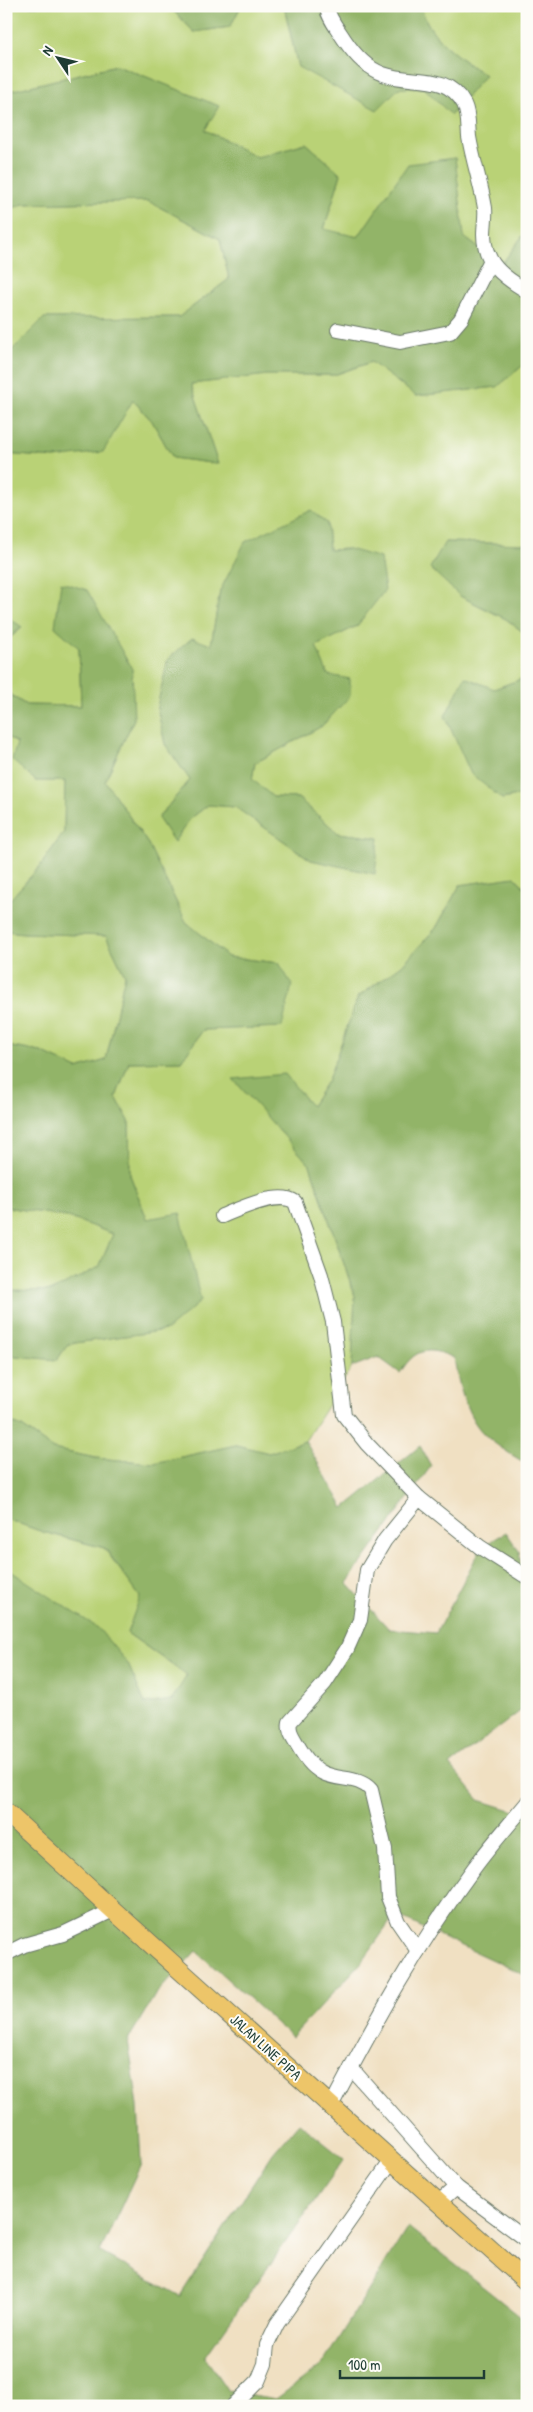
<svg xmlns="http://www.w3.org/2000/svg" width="533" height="2412" viewBox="0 0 533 2412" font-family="'Patrick Hand',sans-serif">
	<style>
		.green { fill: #b9d276; stroke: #6c8855; fill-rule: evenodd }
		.forest { fill: #92b467; stroke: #58784e }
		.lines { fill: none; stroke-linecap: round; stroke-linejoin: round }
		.minor-casing { stroke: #687666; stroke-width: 16 }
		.major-casing { stroke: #687666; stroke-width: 20 }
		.minor { stroke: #fff; stroke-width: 14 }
		.major { stroke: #edc569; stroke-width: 18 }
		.labels { text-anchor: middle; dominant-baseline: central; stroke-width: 4; stroke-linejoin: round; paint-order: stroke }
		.street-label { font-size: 15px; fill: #1f3d34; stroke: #fdfcf7 }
	</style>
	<rect width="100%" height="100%" fill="#fdfcf7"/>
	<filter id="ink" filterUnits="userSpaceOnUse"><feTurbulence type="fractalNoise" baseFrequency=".02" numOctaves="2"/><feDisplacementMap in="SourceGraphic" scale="10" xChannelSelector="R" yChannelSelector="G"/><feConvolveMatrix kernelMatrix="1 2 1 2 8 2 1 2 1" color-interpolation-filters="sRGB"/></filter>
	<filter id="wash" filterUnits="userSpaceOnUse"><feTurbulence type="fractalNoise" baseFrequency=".0096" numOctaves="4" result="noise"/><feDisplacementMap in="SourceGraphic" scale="20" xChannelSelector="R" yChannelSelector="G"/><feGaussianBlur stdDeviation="1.12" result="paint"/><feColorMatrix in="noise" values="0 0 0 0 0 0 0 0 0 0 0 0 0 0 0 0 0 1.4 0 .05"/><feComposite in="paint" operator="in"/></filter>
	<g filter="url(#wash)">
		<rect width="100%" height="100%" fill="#f0e0c2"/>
		<g class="green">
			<path d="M6 6H169L194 32 230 27 241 6H284L298 67 399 88H424L451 115 485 75C460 58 428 38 421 6H527V230L501 265 464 237 455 158 408 165 358 237 324 230 341 174 306 143 257 157 205 130 218 106 117 65 6 92Z"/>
			<polygon points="148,201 220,239 229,279 179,317 44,318 6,356 6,211 23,204"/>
			<path d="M371 362 417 396 497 387 527 362V544L445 542 460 596 506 619 527 635V677L494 689 502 799 527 794V890L515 877 460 885 436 928 402 965 358 997 328 1080 311 1106 234 1079 310 1165 355 1296 352 1367 305 1441 269 1453 236 1445 154 1463 95 1458 53 1449 22 1427 6 1420V1355L57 1360 68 1344 166 1330 181 1214 147 1219 130 1175 129 1121 116 1097 129 1062 181 1061 203 1030 282 1027 279 963 228 957 186 922 148 844 105 781 134 719 79 648 81 706 26 705 6 692V641L22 628 6 616V454L55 458 133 400 152 421 173 458 218 464 191 384 267 375H334ZM327 523 329 550 349 549 357 626 316 646 327 675 322 726 255 763 252 780 272 797 298 798 338 833 378 838 374 873 311 860 235 807 208 805 190 819 174 841 158 818 190 780 165 744 157 707 168 659 211 645 220 591Z"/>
			<polygon points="6,736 17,743 35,781 65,781 64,832 41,865 6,904"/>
			<polygon points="6,931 24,933 106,936 125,975 106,1060 77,1069 41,1052 6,1046"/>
			<polygon points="6,1207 68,1217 113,1234 100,1267 52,1291 6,1290"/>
			<polygon points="6,1519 43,1532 104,1548 141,1598 127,1633 187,1676 172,1700 145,1704 128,1664 6,1568"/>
		</g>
		<g class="forest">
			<polygon points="169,6 241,6 230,27 194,32"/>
			<path d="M284 6H421C428 38 460 58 485 75L451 115 424 88H399L377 110 298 67Z"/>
			<polygon points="117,65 219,106 205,130 257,157 306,143 341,174 324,229 358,237 408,164 455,158 464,237 501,265 527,230 527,362 497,387 416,396 371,362 334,375 267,375 191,384 218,464 173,458 152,421 133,400 103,452 55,458 6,454 6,356 44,318 179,317 229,279 220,239 148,201 23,204 6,211 6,92"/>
			<polygon points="311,510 327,523 329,550 349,549 380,558 385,590 357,626 316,646 328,675 350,679 350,696 322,726 255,763 252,779 273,797 298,798 338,833 379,838 375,874 311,860 235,807 208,805 190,819 174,842 158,818 190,780 165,744 157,707 168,659 192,638 211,645 220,591 245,542"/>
			<polygon points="445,542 527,544 527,635 506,619 460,596 430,568"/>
			<polygon points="61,582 87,590 132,669 134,719 105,781 148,844 186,922 228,957 279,963 292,985 282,1027 203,1030 181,1061 129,1062 116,1097 129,1121 130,1175 147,1219 180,1213 201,1301 167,1330 68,1344 57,1360 6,1355 6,1290 52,1291 99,1267 113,1234 68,1217 6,1207 6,1046 41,1052 77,1069 106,1060 125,975 106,936 24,933 6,931 6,904 41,865 64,832 65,781 36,781 12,760 17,743 6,736 6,692 26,705 81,706 79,648 55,627"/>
			<polygon points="6,616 22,627 6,641"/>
			<polygon points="465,677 494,689 527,677 527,794 502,799 471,774 445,716"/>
			<path d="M515 877 527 890V1464C512 1455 496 1446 483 1433 465 1414 458 1382 454 1358 428 1346 415 1348 400 1373L378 1357 352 1367 355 1296 310 1165 233 1079 285 1074 311 1106 328 1080 358 997 402 965 436 928 460 885Z"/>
			<polygon points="6,1420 22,1427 53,1449 95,1458 154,1463 236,1445 269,1453 305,1441 344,1508 420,1446 431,1466 347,1583 389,1629 436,1633 481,1548 506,1532 519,1551 523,1581 527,1583 527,1699 523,1709 450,1765 479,1800 527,1815 527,1976 395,1915 361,1963 292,2037 196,1951 155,1995 128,2040 138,2105 141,2164 100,2252 180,2296 273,2153 299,2123 344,2159 205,2357 228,2391 276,2399 322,2365 408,2227 527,2322 527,2406 6,2406 6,1568 98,1628 128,1664 145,1704 172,1700 187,1675 127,1633 140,1597 105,1548 43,1532 6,1519"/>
		</g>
	</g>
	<g filter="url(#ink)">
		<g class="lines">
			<g class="minor-casing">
				<g id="minor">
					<path d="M326 6C329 19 337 28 344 39 354 54 366 68 383 74 412 85 446 71 464 104 469 114 468 127 469 137 473 161 481 184 485 208 486 216 484 226 484 234 484 263 503 277 527 291"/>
					<polyline points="338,330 400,342 450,332 461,319 490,262"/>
					<path d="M222 1216C239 1209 279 1190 295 1202L321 1275 333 1322 344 1415 367 1444 419 1498"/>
					<path d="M418 1951 398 1922 388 1897 385 1849 371 1790C359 1776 339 1781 323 1773 311 1767 304 1756 297 1744 293 1737 288 1731 290 1722L325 1683 347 1649 360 1620 367 1570 385 1540 419 1498 480 1547 527 1577"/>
					<polyline points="6,1954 24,1945 63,1934 113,1910"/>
					<polyline points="351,2068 456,2187"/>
					<path d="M331 2106C374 2024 419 1942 474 1868 490 1846 509 1825 527 1803"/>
					<polyline points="438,2203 456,2187 527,2240"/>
					<polyline points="233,2406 258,2381 265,2364 267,2345 277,2324 392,2160"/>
				</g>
			</g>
			<g class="major-casing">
				<polyline id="major" points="6,1812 113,1910 527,2282"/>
			</g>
			<use href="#minor" class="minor"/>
			<use href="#major" class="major"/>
		</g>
	</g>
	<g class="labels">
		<g class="street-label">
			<text transform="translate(266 2047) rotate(42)">JALAN LINE PIPA</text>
		</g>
	</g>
	<rect width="533" height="2412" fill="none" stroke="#fdfcf7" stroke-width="25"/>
	<g transform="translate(58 58) rotate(305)" stroke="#fdfcf7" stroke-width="4" paint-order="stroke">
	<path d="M0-4L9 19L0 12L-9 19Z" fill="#1f3d34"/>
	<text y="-8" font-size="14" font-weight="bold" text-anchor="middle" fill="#1f3d34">N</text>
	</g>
	<path d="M340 2370v8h144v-8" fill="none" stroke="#1f3d34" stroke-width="2.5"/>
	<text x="348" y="2370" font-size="15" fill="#1f3d34" stroke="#fdfcf7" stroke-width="4" paint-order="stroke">100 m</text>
</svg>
